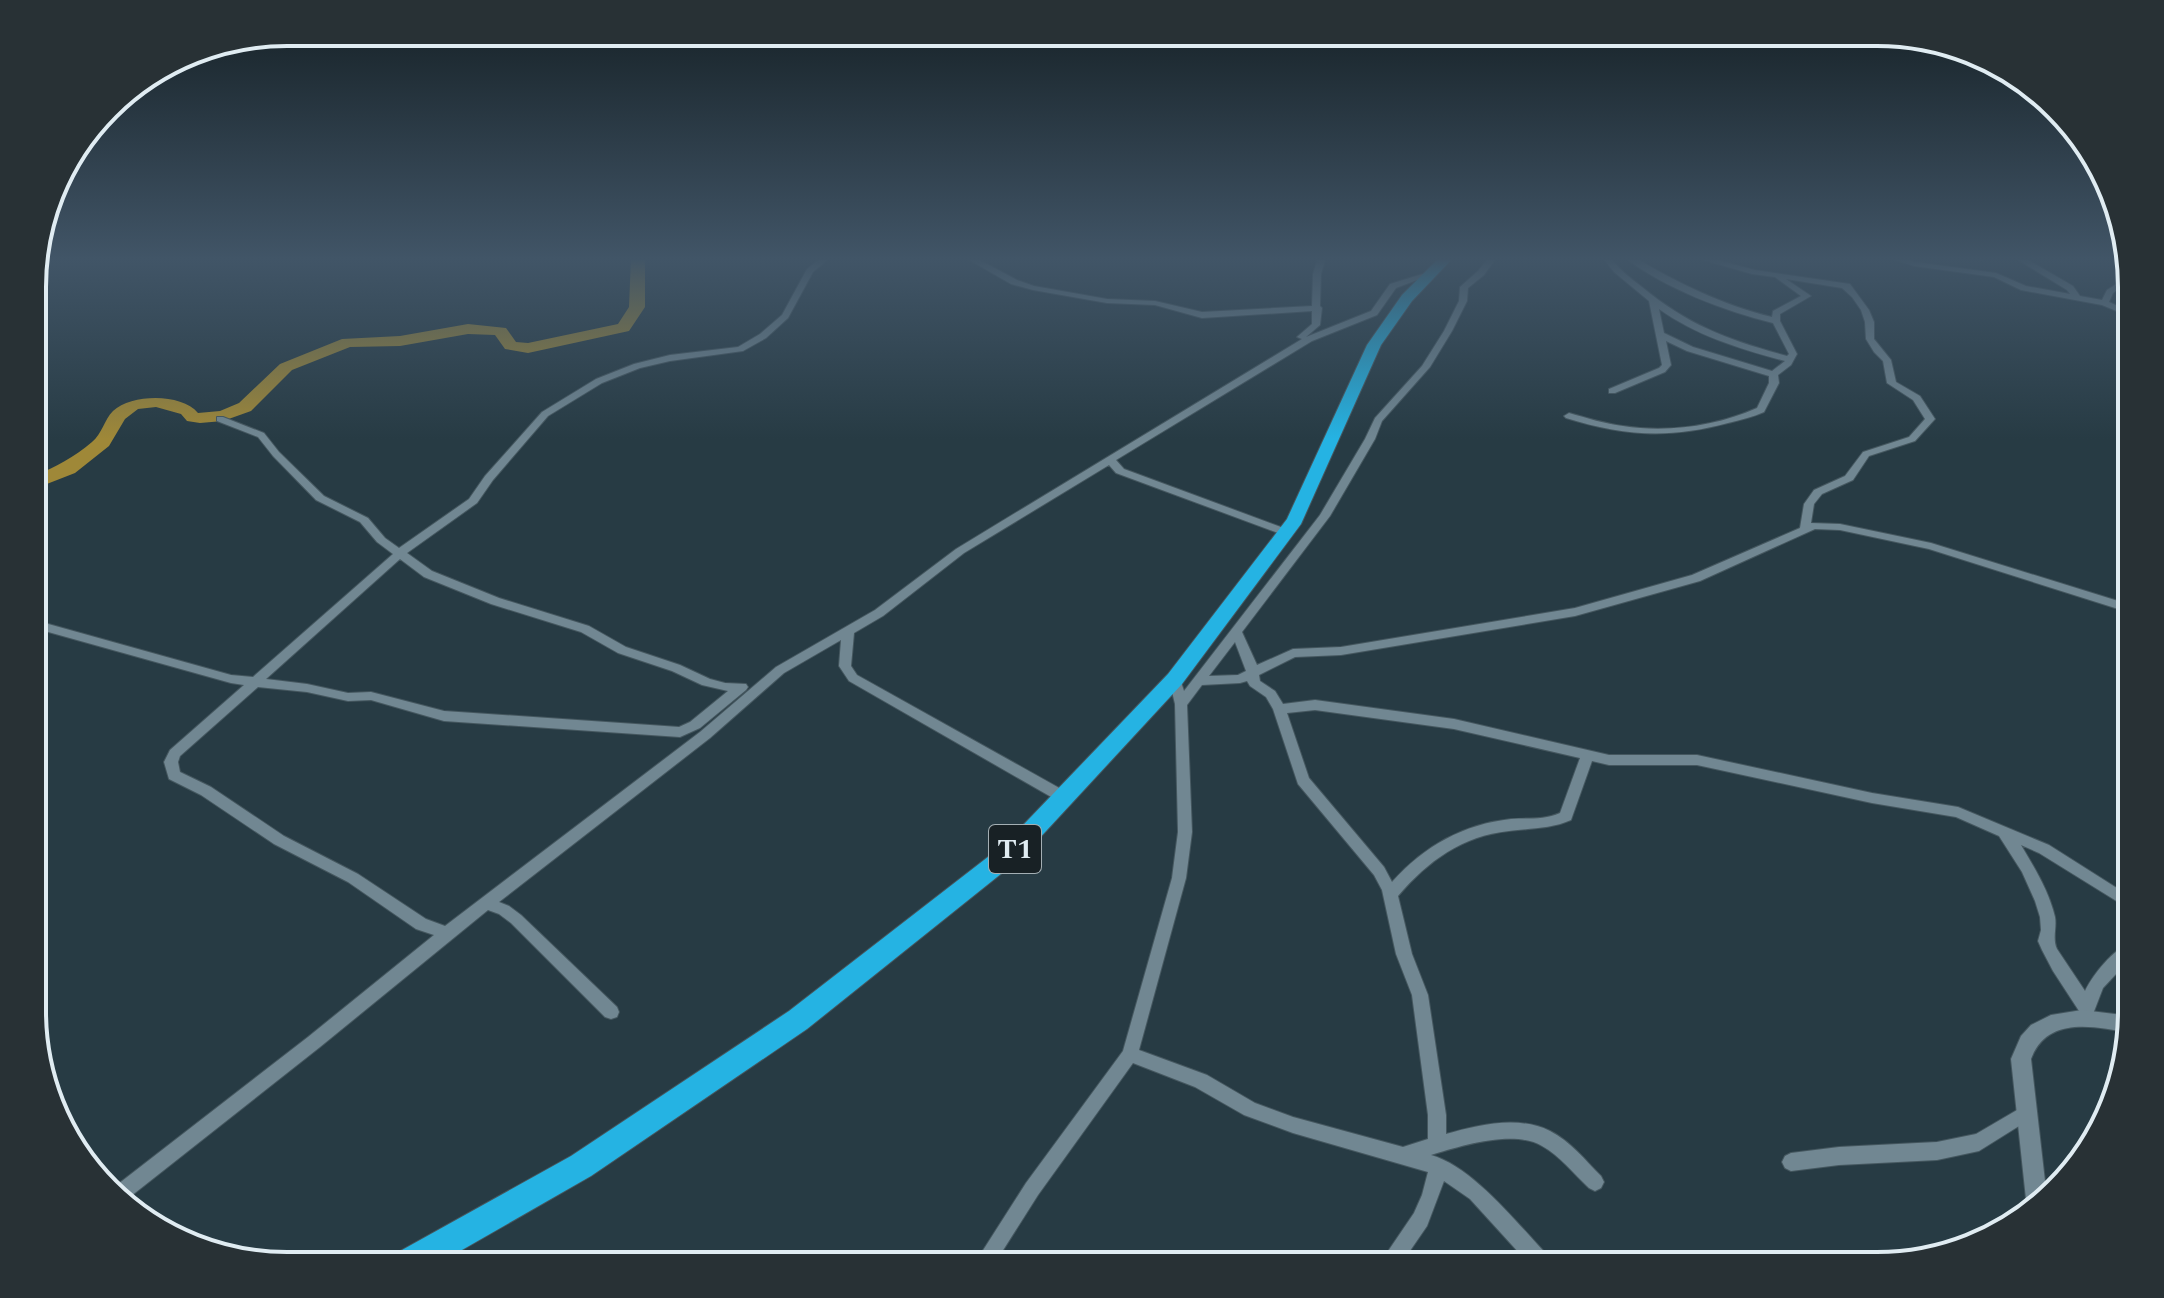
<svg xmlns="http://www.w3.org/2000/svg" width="2164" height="1298" viewBox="0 0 2164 1298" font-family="Spectral,serif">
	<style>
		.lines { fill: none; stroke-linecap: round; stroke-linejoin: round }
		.river { fill: #9f8838; fill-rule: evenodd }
		.minor-casing { stroke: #45575f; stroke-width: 2 }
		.tertiary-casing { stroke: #45575f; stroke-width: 2 }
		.trunk-casing { stroke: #45575f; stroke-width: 2 }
		.minor { fill: #718792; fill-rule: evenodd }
		.tertiary { fill: #718792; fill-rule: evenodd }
		.trunk { fill: #25b3e3; fill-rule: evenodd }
		.labels { text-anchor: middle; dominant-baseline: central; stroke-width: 7; stroke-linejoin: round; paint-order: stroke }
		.shield { fill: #182125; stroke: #a4afb4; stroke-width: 2 }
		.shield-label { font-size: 28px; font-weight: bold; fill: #e0ecf2 }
		.rim { fill: none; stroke: #e0ecf2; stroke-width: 4 }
	</style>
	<rect width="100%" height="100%" fill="#273b44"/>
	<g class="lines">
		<path class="river" d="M631 257H645V307L629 331 528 353 505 349 495 335 468 334 400 346 350 347 292 370 251 411 223 421 200 423 187 421 181 414 156 407 138 409 125 419 109 446 75 473 34 489V476C56 467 74 457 92 442 102 434 104 420 113 411 132 394 181 393 198 413L220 411 239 403 280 364 342 339 400 336 468 324 506 328 516 342 528 343 618 324 629 307Z"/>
		<g class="minor-casing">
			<g id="minor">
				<path d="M822 257H831L813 272 788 318 766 338 743 351 670 361 640 368 602 383 548 416 493 480 477 503 407 553 432 571 499 598 589 626 626 647 680 665 710 679 725 683 746 684 748 687 746 690 700 728 680 737 444 721 371 700 348 701 307 692 258 687 180 756 178 762 180 772 211 787 284 836 358 874 426 919 445 926 700 732 776 667 875 610 956 549 1302 339 1297 337 1312 324V311L1202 318 1155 305 1107 303 1033 290 1011 284 964 257H974L1017 280 1034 286 1107 299 1155 301 1202 312 1312 306 1313 274 1318 257H1326L1321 274 1320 306 1322 308 1320 325 1306 337 1371 311 1390 284 1429 272 1433 274 1396 288 1377 315 1312 341 1116 460 1124 469 1289 530 1290 532 1289 534H1281L1116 473 1109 465 964 553 883 616 854 633 851 666 857 675 1070 794 1072 798 1070 802 1065 803 1060 802 849 681 839 666 841 640 784 673 710 738 499 902 509 906 521 915 617 1007 619 1012 617 1017 611 1019 605 1017 511 923 499 914 488 910 320 1047 126 1200 113 1188 308 1037 434 935 416 929 348 882 274 844 201 795 169 779 164 762 170 750 244 685 231 683 34 628V620L231 675 253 677 393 554 377 542 360 522 316 500 273 456 258 437 217 421V417H223L264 433 279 452 324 496 368 518 385 538 399 548 469 499 485 476 542 412 596 379 634 364 670 355 738 347 760 334 782 315 807 269ZM400 559 424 577 491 604 581 632 618 653 672 671 702 685 728 691 690 722 679 727 444 711 371 692 348 693 307 684 266 679Z"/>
				<path d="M1489 257H1497L1484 275 1468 288 1467 301 1452 331 1430 367 1382 421 1375 439 1330 516 1242 632 1257 665 1293 649 1341 647 1575 608 1692 575 1800 528 1804 504 1814 490 1845 476 1863 452 1909 437 1925 419 1913 400 1887 383 1883 361 1874 352 1866 339 1865 322 1861 310 1852 297 1842 288 1786 279 1811 296 1780 314V321L1797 354 1791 365 1778 375 1779 383 1764 412C1753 417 1740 420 1728 423 1669 439 1624 436 1566 418L1564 416 1569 413C1587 418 1605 424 1623 426 1667 433 1717 426 1757 408L1769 383V376L1687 351 1666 341 1671 365 1665 372 1615 393H1609V389L1659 368 1662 365 1649 301 1614 272 1602 257H1610C1619 269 1630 278 1642 287 1689 326 1729 340 1787 356L1789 354 1773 323C1724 311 1664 288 1624 257H1634C1678 283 1722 305 1772 317L1773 311 1801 296 1775 277 1752 274 1693 257H1706L1755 270 1850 284 1869 310 1874 322V339L1891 360 1896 382 1920 396 1935 419 1915 441 1869 456 1853 480 1822 494 1814 504 1811 523 1840 524 1931 543 2131 605V613L1929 549 1840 530 1815 529 1700 581 1575 616 1341 655 1295 657 1259 675 1260 681 1275 691 1283 704 1315 700 1454 719 1609 755H1697L1872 793 1958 807 2049 845 2131 897V910L2039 853 2021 845C2034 867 2049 891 2055 917 2057 928 2052 938 2057 949L2085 991C2094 973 2112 951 2131 942V958L2103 988 2093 1014 2087 1016 2081 1014 2053 971 2042 950 2038 941 2041 930 2040 917 2035 901 2022 872 1999 836 1956 817 1872 803 1697 765H1609L1592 761 1571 820C1551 829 1531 828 1509 831 1462 836 1428 861 1398 896L1412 954 1428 995 1446 1115V1134C1478 1125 1518 1115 1550 1131 1570 1141 1585 1160 1601 1176L1604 1182 1601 1188 1595 1191 1589 1188C1574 1174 1560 1156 1542 1146 1514 1129 1460 1146 1431 1155 1474 1167 1520 1227 1551 1259L1553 1266H1531L1470 1199 1444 1181 1427 1226 1403 1261 1399 1266H1378L1414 1213 1422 1195 1428 1172 1293 1133 1244 1115 1195 1087 1133 1063 1038 1195 993 1266H973L1026 1183 1123 1051 1172 878 1178 832 1175 704 1169 679 1171 676H1179L1184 691 1320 515 1365 439 1375 418 1422 366 1444 331 1459 301 1460 287 1478 271ZM1659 309C1697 336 1740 349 1785 361L1772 371 1693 347 1664 333ZM1235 642 1246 671 1238 675 1209 676ZM1247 681 1250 686 1266 697 1273 709 1298 784 1374 875 1382 890 1396 954 1412 995 1428 1115V1139L1403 1147 1293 1117 1255 1103 1207 1075 1139 1050 1186 878 1192 832 1187 705 1202 685 1240 683ZM1315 710 1454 729 1580 758 1560 813C1545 820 1528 818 1511 819 1464 824 1424 846 1392 882L1384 867 1309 778 1287 713Z"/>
				<polygon points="1886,257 1898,257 1915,262 1996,273 2026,286 2070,294 2067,290 2013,257 2023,257 2073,286 2080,296 2102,300 2107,290 2131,275 2131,280 2113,293 2109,302 2131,312 2131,317 2102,305 2021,290 1994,277 1914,266"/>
				<polygon points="1973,257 1984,257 1985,258 1981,260"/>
				<polygon points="2115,257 2127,257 2128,261 2116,259"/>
				<polygon points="2017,1110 2028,1110 2034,1112 2037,1118 2034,1124 2019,1126 1979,1151 1937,1160 1839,1165 1791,1171 1785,1168 1782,1162 1785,1156 1791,1153 1839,1147 1937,1142 1976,1134"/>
			</g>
		</g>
		<g class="tertiary-casing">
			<path id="tertiary" d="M2082 1010 2131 1016 2130 1033C2093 1026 2047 1016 2031 1059L2046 1190 2030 1207 2026 1199 2011 1059 2021 1036 2031 1025 2051 1015Z"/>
		</g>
		<g class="trunk-casing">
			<polygon id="trunk" points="1440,257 1454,257 1412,301 1381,345 1301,524 1182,684 1022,857 807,1029 591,1176 434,1266 388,1266 393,1255 571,1156 789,1011 1006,843 1168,674 1287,519 1367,345 1402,295"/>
		</g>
		<use href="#minor" class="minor"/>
		<use href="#tertiary" class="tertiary"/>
		<use href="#trunk" class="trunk"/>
	</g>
	<linearGradient id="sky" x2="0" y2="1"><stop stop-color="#152025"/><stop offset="0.59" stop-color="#415567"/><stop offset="1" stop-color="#415567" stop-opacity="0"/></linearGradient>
	<rect width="2164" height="439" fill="url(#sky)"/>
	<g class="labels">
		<rect class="shield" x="989" y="825" width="52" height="48" rx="6"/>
		<g class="shield-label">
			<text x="1015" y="849">T1</text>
		</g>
	</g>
	<path d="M0 0H2164V1298H0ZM287 46H1877A241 241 0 0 1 2118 287V1011A241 241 0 0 1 1877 1252H287A241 241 0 0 1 46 1011V287A241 241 0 0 1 287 46Z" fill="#283135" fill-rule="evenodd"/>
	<path class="rim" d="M287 46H1877A241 241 0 0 1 2118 287V1011A241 241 0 0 1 1877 1252H287A241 241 0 0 1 46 1011V287A241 241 0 0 1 287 46Z"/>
</svg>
